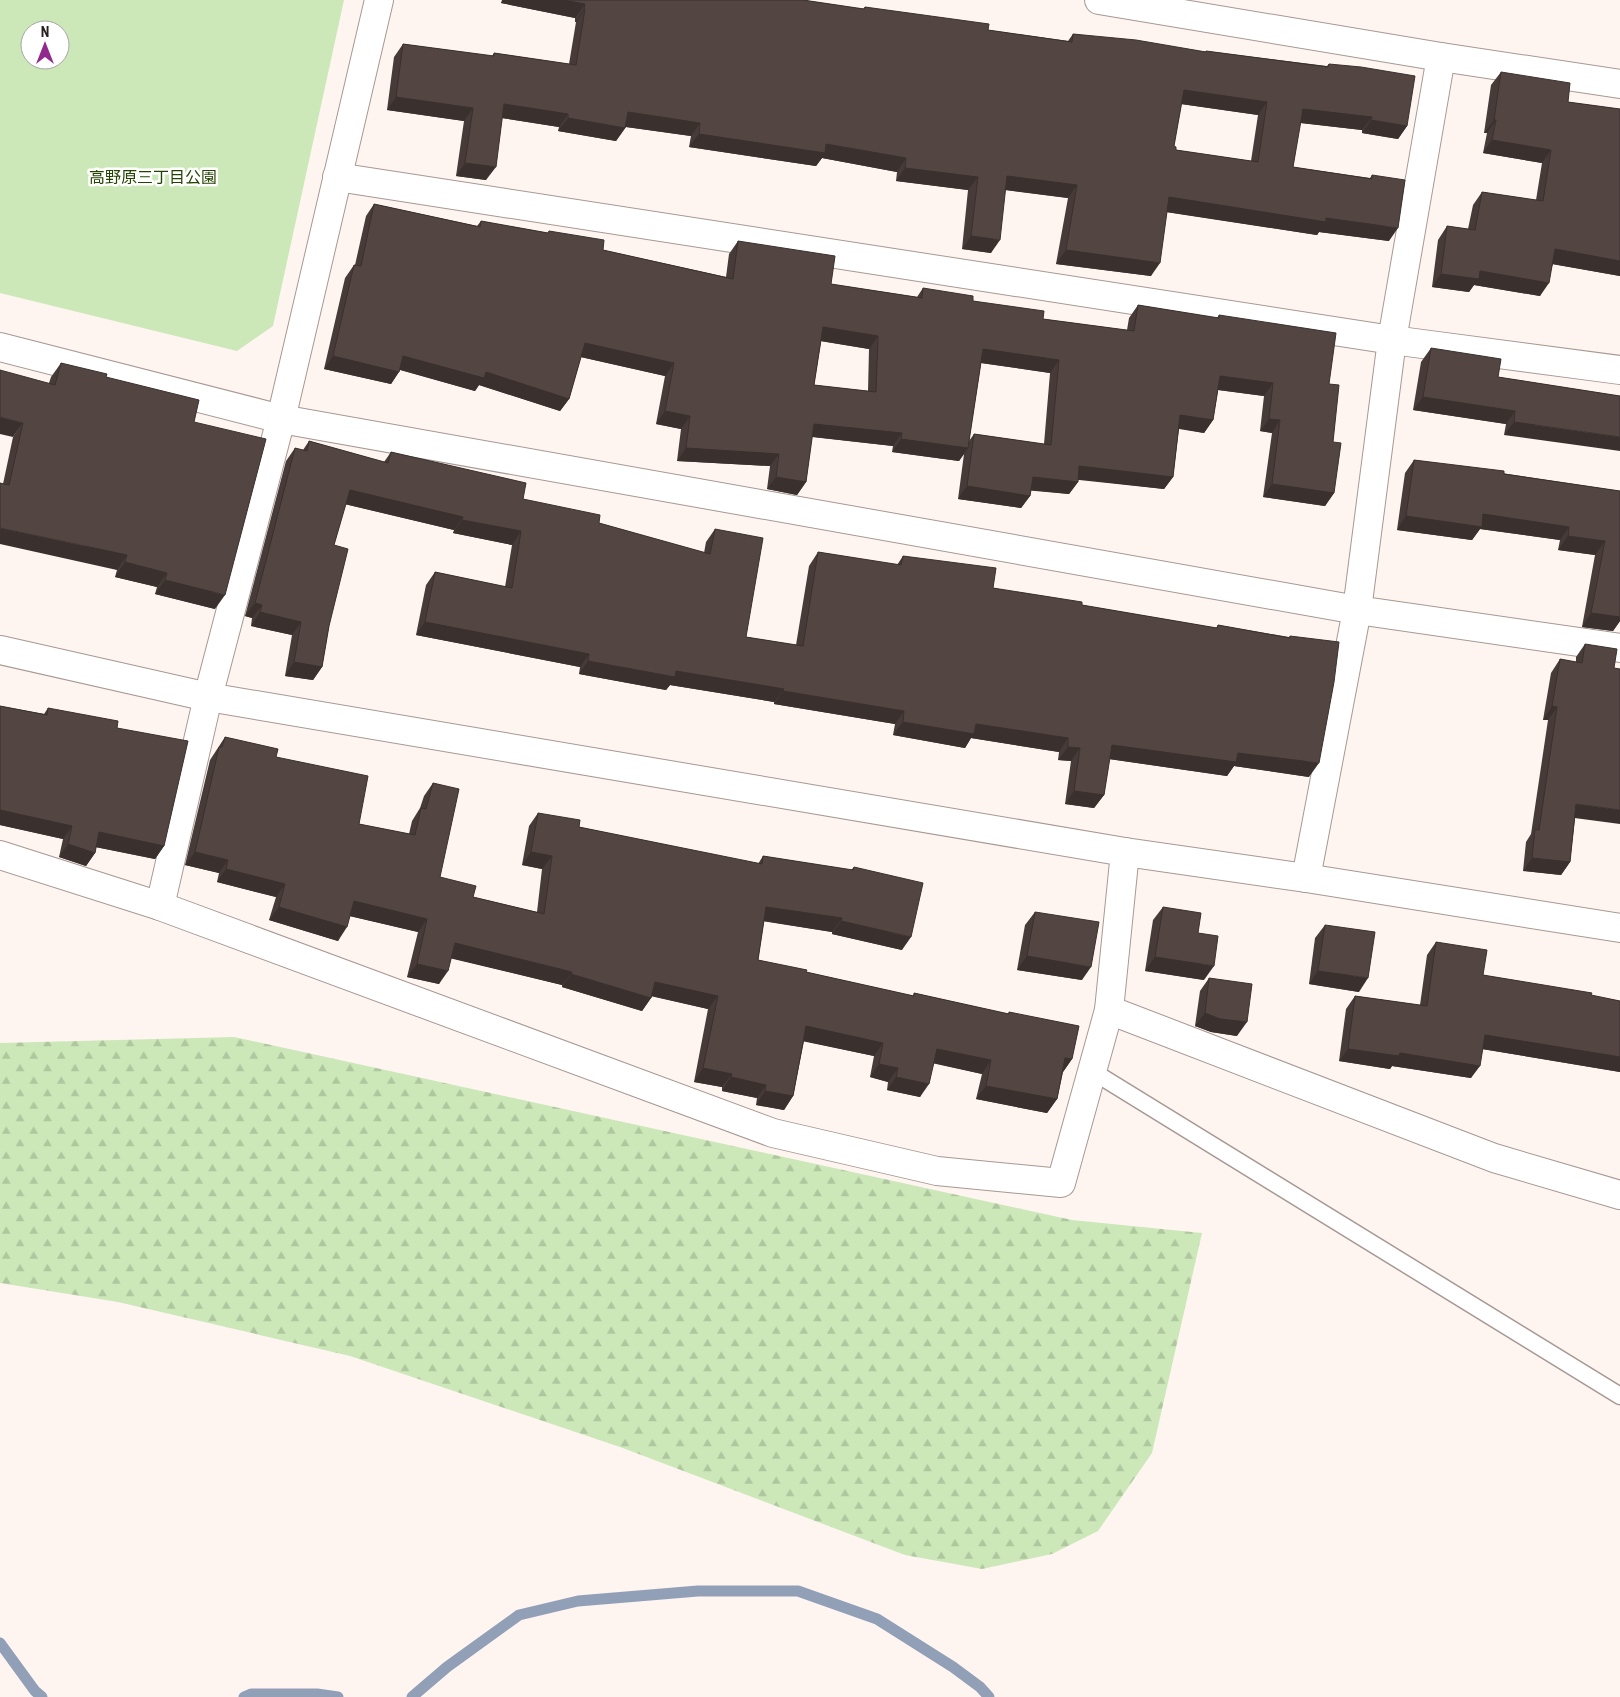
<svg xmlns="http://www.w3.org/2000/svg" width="1620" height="1697" viewBox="0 0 1620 1697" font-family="'Roboto Condensed','Noto Sans JP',sans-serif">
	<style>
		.forest { fill: url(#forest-firs) }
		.park { fill: #cce8b9; fill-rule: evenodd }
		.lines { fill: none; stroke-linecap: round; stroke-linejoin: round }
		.stream { stroke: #919fb7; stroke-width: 11 }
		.service-casing { stroke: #a79893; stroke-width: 19 }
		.minor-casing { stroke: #a79893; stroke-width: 30 }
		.tertiary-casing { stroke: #a79893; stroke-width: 30 }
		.service { stroke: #fff; stroke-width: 16 }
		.minor { stroke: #fff; stroke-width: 28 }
		.tertiary { stroke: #fff; stroke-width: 28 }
		.wall { fill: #473b39; fill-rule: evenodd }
		.shaded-wall { fill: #3a302e }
		.building { fill: #534542; stroke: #3a302e; fill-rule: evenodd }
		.labels { text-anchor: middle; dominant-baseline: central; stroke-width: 5; stroke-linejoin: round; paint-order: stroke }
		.park-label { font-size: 16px; fill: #244301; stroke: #fff }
	</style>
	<defs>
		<pattern id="forest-firs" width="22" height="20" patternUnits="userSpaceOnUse" patternTransform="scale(1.25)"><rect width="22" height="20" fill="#cce8b9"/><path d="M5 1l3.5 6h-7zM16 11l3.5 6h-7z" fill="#afc79f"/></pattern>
	</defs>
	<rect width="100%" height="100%" fill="#fef5f1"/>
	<polygon class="forest" points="234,1037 1072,1220 1202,1233 1152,1453 1098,1531 1052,1554 982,1569 905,1555 620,1447 350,1356 118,1302 0,1283 0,1043"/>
	<path class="park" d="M0 0H344L273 326 237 351 0 293ZM30 30H60V60H30Z"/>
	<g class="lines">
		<g class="stream">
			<polyline points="0,1643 35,1691 42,1697"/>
			<polyline points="244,1697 251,1694 317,1694 338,1697"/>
			<polyline points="412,1697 447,1667 519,1615 578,1601 698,1591 798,1591 877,1619 953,1667 980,1687 989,1697"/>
		</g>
		<g class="service-casing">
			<polyline id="service" points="1092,1071 1620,1396"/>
		</g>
		<g class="minor-casing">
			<g id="minor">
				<polyline points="1099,0 1441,57 1620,84"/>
				<polyline points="337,177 1392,340 1620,370"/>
				<polyline points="0,347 281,419 1357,610 1620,648"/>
				<polyline points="0,855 160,906 773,1133 937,1171 1061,1183 1109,1010 1125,852"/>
				<polyline points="1306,878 1357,610 1392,340 1441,57"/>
				<polyline points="160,906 208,697 281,419 379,0"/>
				<polyline points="1109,1010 1494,1158 1620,1195"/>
			</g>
		</g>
		<g class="tertiary-casing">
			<polyline id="tertiary" points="0,650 208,697 1125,852 1306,878 1620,928"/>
		</g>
		<use href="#service" class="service"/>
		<use href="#minor" class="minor"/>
		<use href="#tertiary" class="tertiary"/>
	</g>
	<g class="wall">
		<path d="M502 0H803L863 9 865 7 988 30 1068 41 1073 34 1205 52 1206 51 1327 66 1329 64 1407 126 1398 139 1362 133V130L1300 123 1293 167 1370 178 1372 175 1389 241 1319 232 1317 235 1167 212 1151 276 1056 264 1068 198 1005 190 991 253 962 249 968 190 896 181 897 172 822 158 816 166 689 147 691 136 626 127 616 141 558 131 559 127 502 118 486 180 456 176 464 121 387 110 394 57 403 44 492 56 494 53 569 64 576 22H575V18L501 3ZM1181 104 1258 115 1251 161 1176 150 1174 146Z"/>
		<polygon points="1501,72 1568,102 1620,109 1620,276 1553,264 1540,296 1474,285 1469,292 1432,287 1438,240 1447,226 1468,229 1473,205 1482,192 1536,200 1542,163 1483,153 1487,133 1484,133 1491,85"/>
		<path d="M374 204 477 226 481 221 548 233 549 231 603 250 726 277 729 254 738 241 831 284 917 297 923 288 1043 319 1127 330 1129 318 1138 305 1217 318 1219 315 1329 384 1333 442 1334 493 1325 506 1263 497 1272 433 1260 431 1264 396 1218 390 1213 420 1204 433 1179 429 1173 477 1164 489 1078 479V482L1069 494 1031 490 1030 496 1021 508 958 499 964 454 959 461 892 452 893 446 812 437 806 482 797 495 767 489 770 466 677 461 681 429 656 424 665 376 581 357 569 399 560 411 479 385 475 391 400 370 391 384 324 369 345 278 354 265H355L366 216ZM821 341 869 349 868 391 814 385ZM981 363 1050 373 1044 444 974 434 969 441Z"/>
		<polygon points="1431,348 1498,377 1620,396 1504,435 1506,424 1413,410 1421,362"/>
		<polygon points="61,363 106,377 194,422 215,609 155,594 157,587 115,577 117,570 3,484 13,437 49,383 51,377"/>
		<polygon points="309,441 384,462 391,452 523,499 599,523 704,553 706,542 715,529 746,637 796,645 809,566 818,552 897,565 903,556 993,588 1082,605 1216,628 1218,625 1289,637 1290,636 1309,777 1234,766 1227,776 1109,759 1104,795 1094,808 1065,804 1071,761 1058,760 1059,752 971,738 965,748 893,735 895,724 774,704 774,702 670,685 666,690 579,674 580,667 416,635 426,585 435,572 505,587 512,545 453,533 454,530 345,504 334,545 329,626 322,667 313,680 285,676 292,635 251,626 252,618 245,616 286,461 295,448 303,450"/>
		<polygon points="1414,460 1620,491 1620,621 1613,631 1582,627 1595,555 1558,550 1560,540 1480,529 1472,540 1397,530 1405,473"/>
		<polygon points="1585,644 1575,818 1570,862 1561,875 1523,871 1526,842 1531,834 1548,720 1543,720 1551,673 1560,659 1576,662 1576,657"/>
		<polygon points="0,706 44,714 48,708 117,728 164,846 155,859 96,847 95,853 86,866 59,857 63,839 0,825"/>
		<polygon points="225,737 276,757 359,824 409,834 412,821 420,808 424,796 433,783 440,877 473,897 537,912 542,869 522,865 529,826 538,813 579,827 758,864 763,856 851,870 854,867 902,950 832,934 832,932 764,921 758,960 806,972 913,996 914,993 1008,1014 1009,1012 1072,1059 1063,1072 1057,1099 1047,1113 976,1099 982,1074 934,1063 920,1097 887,1090 888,1082 870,1077 874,1056 804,1041 793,1096 784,1110 756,1105 757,1098 722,1091 722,1087 694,1082 708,1009 652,996 651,998 642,1011 562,987 562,985 451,958 439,984 407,977 418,932 350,916 338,941 269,920 276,897 217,882 219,873 185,865 210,760"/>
		<polygon points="1163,907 1198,933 1204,980 1145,971 1153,920"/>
		<polygon points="1035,912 1082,980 1017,970 1025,925"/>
		<polygon points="1325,925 1359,992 1309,984 1315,938"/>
		<polygon points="1436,942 1483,975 1620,1001 1620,1072 1482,1049 1471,1078 1392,1066 1390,1069 1339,1061 1346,1009 1355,996 1420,1005 1427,955"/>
		<polygon points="1209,978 1237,1036 1211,1032 1195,1026 1200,991"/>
	</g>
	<g class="shaded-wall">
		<polygon points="503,0 563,0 585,4 575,18 501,3"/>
		<polygon points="584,9 585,9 576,22 575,22"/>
		<polygon points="1184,90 1267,102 1258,115 1174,103"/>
		<polygon points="396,97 473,108 464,121 387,110"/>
		<polygon points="504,104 568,114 559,127 495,117"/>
		<polygon points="1303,109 1372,117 1362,130 1293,122"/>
		<polygon points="628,112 700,123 691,136 619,126"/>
		<polygon points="568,118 625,128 616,141 558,131"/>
		<polygon points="1371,120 1407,126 1398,139 1362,133"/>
		<polygon points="1494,120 1496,120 1487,133 1484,133"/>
		<polygon points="699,134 826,144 906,158 897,172 822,158 816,166 689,147"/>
		<polygon points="1492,140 1551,150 1542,163 1483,153"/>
		<polygon points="465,163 496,167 486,180 456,176"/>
		<polygon points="905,168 978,177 968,190 896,181"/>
		<polygon points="1007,176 1077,185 1068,198 998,189"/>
		<polygon points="1169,197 1398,228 1389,241 1319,232 1317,235 1159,211"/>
		<polygon points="971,236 1000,240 991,253 962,249"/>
		<polygon points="1555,249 1620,261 1620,276 1546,263"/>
		<polygon points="1066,250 1160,263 1151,276 1056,264"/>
		<polygon points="1480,271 1549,283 1540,296 1474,285 1469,292 1432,287 1441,274"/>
		<polygon points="823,327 878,336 869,349 814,340"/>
		<polygon points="585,343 674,363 665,376 576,356"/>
		<polygon points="983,349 1059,360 1050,373 974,362"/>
		<polygon points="333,356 399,372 391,384 324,369"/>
		<polygon points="403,356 486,372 569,399 560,411 479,385 475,391 394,368"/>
		<polygon points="1220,376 1273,383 1264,396 1211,389"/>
		<polygon points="1423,397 1515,411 1506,424 1413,410"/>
		<polygon points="665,411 690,416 681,429 656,424"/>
		<polygon points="1180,415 1213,420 1204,433 1172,427"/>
		<polygon points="0,417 23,423 13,437 0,434"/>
		<polygon points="1269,419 1280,420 1272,433 1260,431"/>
		<polygon points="1514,422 1620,437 1620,451 1504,435"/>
		<polygon points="814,424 902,433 893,446 805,436"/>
		<polygon points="901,439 968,448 959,461 892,452"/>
		<polygon points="686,448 779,454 770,466 677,461"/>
		<polygon points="1079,466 1173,477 1164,489 1070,479"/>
		<polygon points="776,477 806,482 797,495 767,489"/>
		<polygon points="1033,477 1078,482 1069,494 1024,490"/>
		<polygon points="1272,484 1334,493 1325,506 1263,497"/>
		<polygon points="967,486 1030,496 1021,508 958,499"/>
		<polygon points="350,490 463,517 454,530 340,503"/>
		<polygon points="1483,514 1569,527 1560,540 1480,529 1472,540 1397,530 1406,516"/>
		<polygon points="462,520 521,531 512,545 453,533"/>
		<polygon points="0,528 127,555 117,570 0,544"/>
		<polygon points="1568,536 1605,541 1595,555 1558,550"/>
		<polygon points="125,562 167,573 157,587 115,577"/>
		<polygon points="165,580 225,595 215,609 155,594"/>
		<polygon points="255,603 262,605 252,618 245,616"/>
		<polygon points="260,612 301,622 292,635 251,626"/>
		<polygon points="1591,613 1620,617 1620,621 1613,631 1582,627"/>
		<polygon points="425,622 589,654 580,667 416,635"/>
		<polygon points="588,661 676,671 784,689 774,702 670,685 666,690 579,674"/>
		<polygon points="294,662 322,667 313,680 285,676"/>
		<polygon points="783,691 904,711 895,724 774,704"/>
		<polygon points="1552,706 1557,707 1548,720 1543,720"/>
		<polygon points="903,722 976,724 1068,738 1059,752 971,738 965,748 893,735"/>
		<polygon points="1112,745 1238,753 1319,763 1309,777 1234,766 1227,776 1102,758"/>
		<polygon points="1068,747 1080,748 1071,761 1058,760"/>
		<polygon points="1074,791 1104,795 1094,808 1065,804"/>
		<polygon points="1576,804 1620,810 1620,824 1567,817"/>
		<polygon points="0,810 72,826 63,839 0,825"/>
		<polygon points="99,832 164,846 155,859 90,846"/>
		<polygon points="68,844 95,853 86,866 59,857"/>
		<polygon points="195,852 228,860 219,873 185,865"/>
		<polygon points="531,852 552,856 542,869 522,865"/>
		<polygon points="1532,858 1570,862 1561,875 1523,871"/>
		<polygon points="226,869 285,884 276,897 217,882"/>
		<polygon points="354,901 427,919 418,932 345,915"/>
		<polygon points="279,907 347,927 338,941 269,920"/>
		<polygon points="766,907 842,918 832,932 756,920"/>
		<polygon points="841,921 911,937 902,950 832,934"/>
		<polygon points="455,943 572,972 562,985 445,957"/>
		<polygon points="1027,956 1091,967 1082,980 1017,970"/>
		<polygon points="1155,957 1214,966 1204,980 1145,971"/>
		<polygon points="417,964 448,971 439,984 407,977"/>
		<polygon points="1318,971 1368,978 1359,992 1309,984"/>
		<polygon points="571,974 651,998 642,1011 562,987"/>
		<polygon points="655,982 718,996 708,1009 646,995"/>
		<polygon points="1205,1013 1247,1022 1237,1036 1211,1032 1195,1026"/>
		<polygon points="806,1026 883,1043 874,1056 797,1040"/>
		<polygon points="1485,1035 1620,1057 1620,1072 1476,1048"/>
		<polygon points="937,1049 991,1060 982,1074 927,1062"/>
		<polygon points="1348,1049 1400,1053 1480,1066 1471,1078 1392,1066 1390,1069 1339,1061"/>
		<polygon points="1065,1058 1072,1059 1063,1072"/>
		<polygon points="879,1064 898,1068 888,1082 870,1077"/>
		<polygon points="703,1068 732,1074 722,1087 694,1082"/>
		<polygon points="731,1077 766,1085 757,1098 722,1091"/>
		<polygon points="896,1077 929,1084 920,1097 887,1090"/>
		<polygon points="986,1086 1057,1099 1047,1113 976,1099"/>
		<polygon points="765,1091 793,1096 784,1110 756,1105"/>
	</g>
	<g class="building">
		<path d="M563 0H803L864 9 865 7 989 24 988 30 1072 42 1073 34 1136 40 1206 52V51L1328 67 1329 64 1361 67 1415 76 1407 126 1371 120 1372 117 1303 109 1293 167 1372 179V175L1405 180 1398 228 1326 218V222L1169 197 1160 263 1066 250 1077 185 1007 176 1000 240 971 236 978 177 905 168 906 158 826 144 825 153 699 134 700 123 628 112 625 128 568 118V114L504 104 496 167 465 163 473 108 396 97 403 44 494 56V53L576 65 585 9H584L585 4ZM1184 90 1267 102 1258 162 1176 150V147L1174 146Z"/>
		<polygon points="1501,72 1570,83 1568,102 1620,109 1620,261 1555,249 1549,283 1480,271 1479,279 1441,274 1447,226 1475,230 1482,192 1543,201 1551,150 1492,140 1496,120 1494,120"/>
		<path d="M374 204 480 227 481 221 548 233 549 231 604 240 603 250 733 279 738 241 835 256 831 284 922 298 923 288 973 296V301L1044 311 1043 319 1134 331 1138 305 1219 318V315L1336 333 1329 384 1339 385 1333 442 1341 443 1334 493 1272 484 1280 420 1269 419 1273 383 1220 376 1213 420 1180 415 1173 477 1079 466 1078 482 1033 477 1030 496 967 486 974 434 1051 445 1059 360 983 349 968 448 901 439 902 433 814 424 806 482 776 477 779 454 686 448 690 416 665 411 674 363 585 343 569 399 486 372 484 378 403 356 399 372 333 356 354 265 361 266ZM823 327 878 336 876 392 814 385Z"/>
		<polygon points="1431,348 1501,359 1498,377 1620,396 1620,437 1514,422 1515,411 1423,397"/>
		<polygon points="61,363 107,374 106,377 199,400 194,422 266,439 225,595 165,580 167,573 125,562 127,555 0,528 0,483 9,485 23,423 0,417 0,370 55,385"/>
		<polygon points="309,441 388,463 391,452 526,483 523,499 600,515 599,523 710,554 715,529 763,538 746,637 803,646 818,552 901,565 903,556 996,568 993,588 1082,602 1082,605 1217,628 1218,625 1290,638 1290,636 1339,642 1334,682 1319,763 1238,753 1236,762 1112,745 1104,795 1074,791 1080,748 1068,747 1068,738 976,724 974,734 903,722 904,711 783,691 784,689 676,671 675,677 588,661 589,654 425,622 435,572 512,588 521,531 462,520 463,517 350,490 334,545 348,549 329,626 322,667 294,662 301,622 260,612 262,605 255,603 295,448 307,451"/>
		<polygon points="1414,460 1504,471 1504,474 1620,491 1620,617 1591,613 1605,541 1568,536 1569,527 1483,514 1482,527 1406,516"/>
		<polygon points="1585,644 1617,649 1614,668 1620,669 1620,810 1576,804 1570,862 1532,858 1535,829 1539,830 1557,707 1552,706 1560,659 1582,663"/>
		<polygon points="0,706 47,715 48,708 118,721 117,728 188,741 164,846 99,832 95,853 68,844 72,826 0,810"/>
		<polygon points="225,737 278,749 276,757 368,776 359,824 415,835 421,808 426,809 433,783 459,789 440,877 476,886 473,897 544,914 552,856 531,852 538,813 580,820 579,827 762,864 763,856 853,870 854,867 923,883 911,937 841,921 842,918 766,907 758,960 807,970 806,972 914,996 914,993 1009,1014 1009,1012 1079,1026 1072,1059 1065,1058 1057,1099 986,1086 991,1060 937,1049 929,1084 896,1077 898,1068 879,1064 883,1043 806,1026 793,1096 765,1091 766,1085 731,1077 732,1074 703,1068 718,996 655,982 651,998 571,974 572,972 455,943 448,971 417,964 427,919 354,901 347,927 279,907 285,884 226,869 228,860 195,852 219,747 222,747"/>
		<polygon points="1163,907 1201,913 1198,933 1218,936 1214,966 1155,957"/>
		<polygon points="1035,912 1099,922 1091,967 1027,956"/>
		<polygon points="1325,925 1375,932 1368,978 1318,971"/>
		<polygon points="1436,942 1487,950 1483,975 1592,993 1591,995 1620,1001 1620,1057 1485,1035 1480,1066 1400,1053 1399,1056 1348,1049 1355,996 1427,1006"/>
		<polygon points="1209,978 1252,984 1247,1022 1220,1019 1205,1013"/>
	</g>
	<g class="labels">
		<g class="park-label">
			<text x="153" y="177">高野原三丁目公園</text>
		</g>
	</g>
	<g transform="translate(45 45)"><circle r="24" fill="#ffffff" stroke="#a8a6a5"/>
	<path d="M0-4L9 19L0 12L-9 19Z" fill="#922a8e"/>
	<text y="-8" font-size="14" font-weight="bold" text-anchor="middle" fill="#26201e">N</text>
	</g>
</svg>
